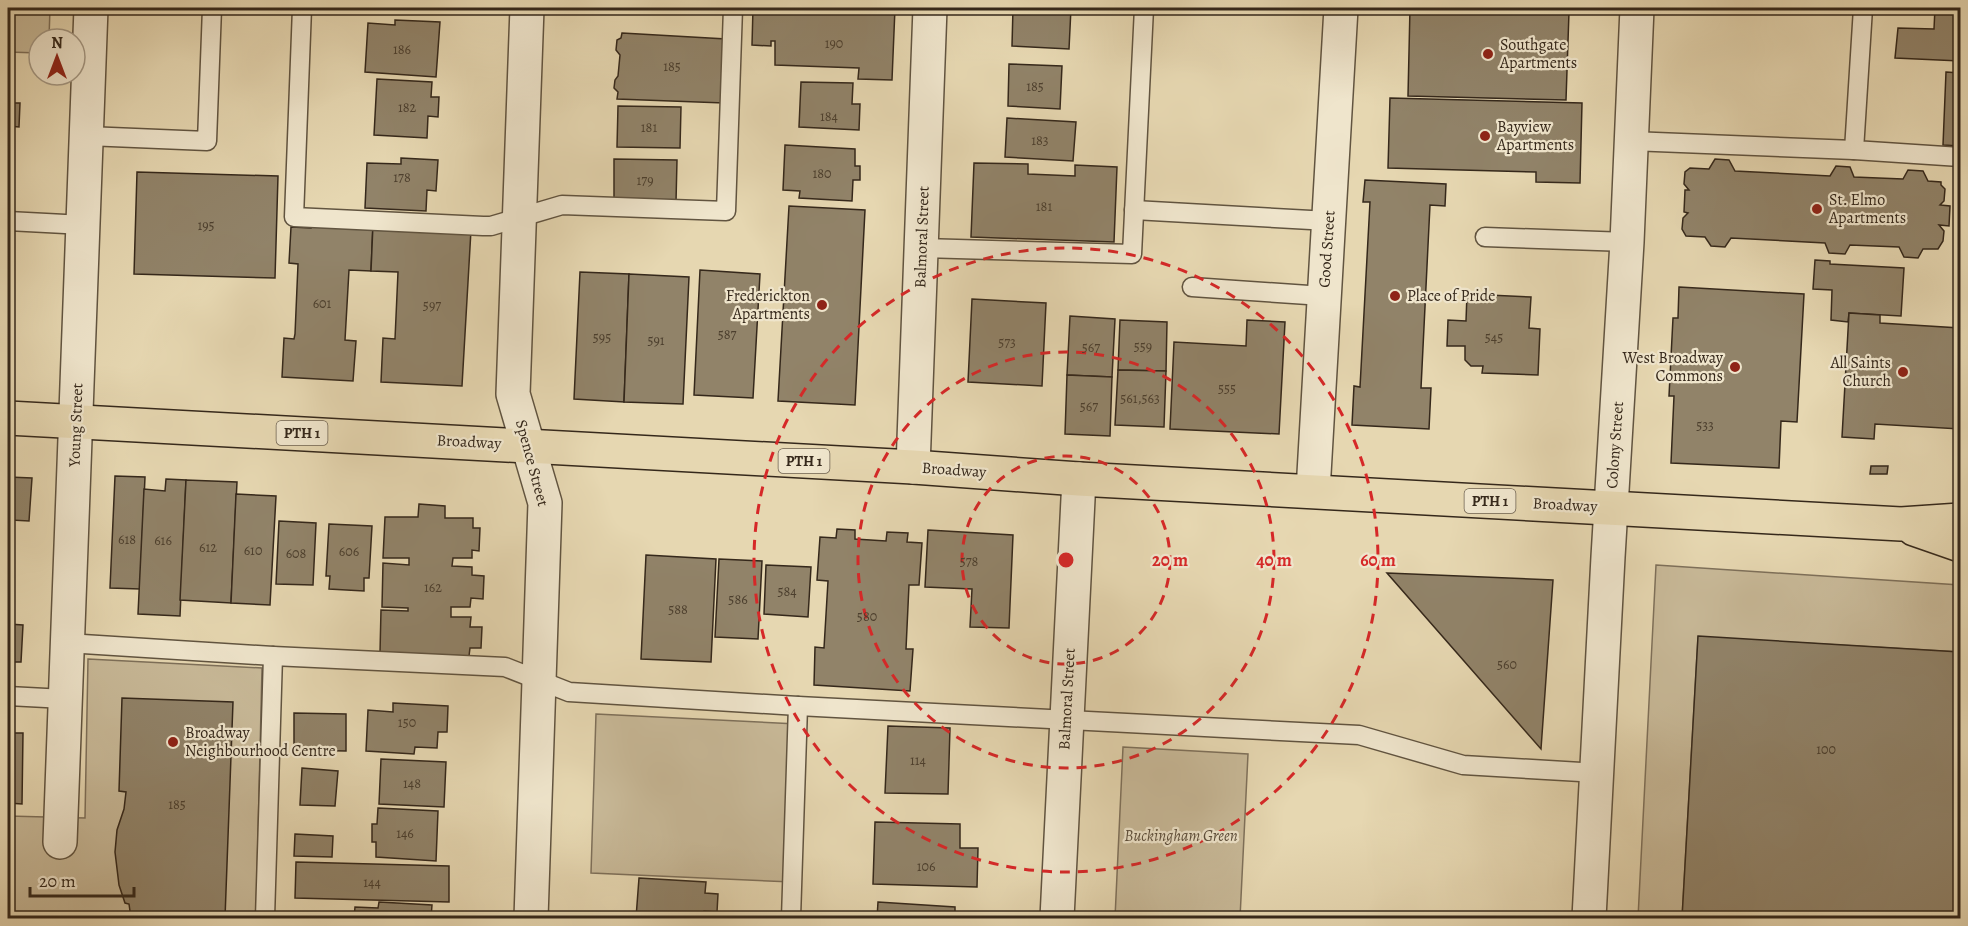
<svg xmlns="http://www.w3.org/2000/svg" width="1968" height="926" viewBox="0 0 1968 926" font-family="Alegreya,serif">
	<style>
		.green { fill: #c8b998; stroke: #7e705a; stroke-width: 1.5 }
		.building { fill: #918369; stroke: #35281b; stroke-width: 1.5 }
		.lines { fill: none; stroke-linecap: round; stroke-linejoin: round }
		.service-casing { stroke: #615440; stroke-width: 21 }
		.minor-casing { stroke: #615440; stroke-width: 36 }
		.trunk-casing { stroke: #35281b; stroke-width: 36 }
		.service { stroke: #efe5cc; stroke-width: 18 }
		.minor { stroke: #efe5cc; stroke-width: 33 }
		.trunk { stroke: #e6d7b1; stroke-width: 33 }
		.ring { fill: none; stroke: #d62828; stroke-width: 3; stroke-dasharray: 10 8 }
		.poi-dot { fill: #8f2418; stroke: #efe5cc; stroke-width: 2 }
		.labels { text-anchor: middle; dominant-baseline: central; stroke-width: 4.5; stroke-linejoin: round; paint-order: stroke }
		.number-label { font-size: 14px; fill: #4c3f2e }
		.shield { fill: #efe5cc; stroke: #6d6150; stroke-width: 1.5 }
		.shield-label { font-size: 15px; font-weight: bold; fill: #35281b }
		.poi-label { font-size: 16px; fill: #35281b; stroke: #efe5cc; text-anchor: start }
		.street-label { font-size: 16px; fill: #35281b; stroke: #efe5cc }
		.park-label { font-size: 16px; font-style: italic; fill: #5a4c3a; stroke: #efe5cc }
		.centre { fill: #d62828; stroke: #efe5cc; stroke-width: 3 }
		.ring-label { font-size: 18px; text-anchor: middle; font-weight: bold; fill: #d62828; stroke: #efe5cc; stroke-width: 4.5; stroke-linejoin: round; paint-order: stroke }
	</style>
	<rect width="100%" height="100%" fill="#e6d7b1"/>
	<filter id="stains"><feTurbulence type="fractalNoise" baseFrequency=".00333" numOctaves="4"/><feColorMatrix values="0 0 0 0 .2 0 0 0 0 .09 0 0 0 0 .02 0 0 0 .5 -.17"/></filter>
	<radialGradient id="worn" r=".72"><stop offset=".6" stop-color="#630" stop-opacity="0"/><stop offset="1" stop-color="#630" stop-opacity=".3"/></radialGradient>
	<g class="green">
		<polygon points="8,8 50,8 49,39 39,39 39,53 8,52"/>
		<polygon points="1656,565 1960,585 1960,652 1698,637 1682,918 1638,918"/>
		<polygon points="88,659 262,668 256,918 8,918 8,816 85,818"/>
		<polygon points="596,714 797,724 792,882 591,873"/>
		<polygon points="1123,747 1248,754 1240,918 1115,918"/>
	</g>
	<g class="building">
		<polygon points="753,8 861,12 861,8 895,8 892,80 858,79 859,68 775,65 775,41 771,41 771,46 752,45"/>
		<polygon points="1013,8 1071,8 1069,49 1012,46"/>
		<polygon points="1410,8 1569,12 1566,100 1408,96"/>
		<polygon points="1935,8 1960,8 1960,61 1895,58 1898,28 1934,29"/>
		<polygon points="395,20 440,22 436,77 365,72 368,23 395,25"/>
		<polygon points="622,33 726,39 724,103 617,99 618,92 614,88 615,80 618,76 620,55 616,50 617,40 621,38"/>
		<polygon points="1009,64 1062,66 1060,109 1008,106"/>
		<polygon points="1946,72 1960,73 1960,146 1943,145"/>
		<polygon points="377,79 432,82 431,97 439,97 438,117 428,116 427,138 374,135"/>
		<polygon points="801,82 853,83 852,104 860,104 859,130 799,127"/>
		<polygon points="1390,98 1582,103 1580,183 1536,182 1536,172 1388,168"/>
		<polygon points="8,103 20,103 19,127 8,126"/>
		<polygon points="618,106 681,107 680,148 617,147"/>
		<polygon points="1007,118 1076,122 1073,161 1005,157"/>
		<polygon points="785,145 855,149 855,166 860,166 860,180 853,180 852,201 799,198 800,191 783,190"/>
		<polygon points="401,158 438,160 436,191 427,190 426,211 365,208 367,163 401,164"/>
		<polygon points="614,159 677,160 676,202 614,201"/>
		<polygon points="1715,159 1729,160 1735,171 1830,176 1836,166 1850,167 1854,177 1903,179 1908,170 1923,171 1928,181 1941,182 1941,185 1945,189 1944,201 1940,205 1950,206 1949,226 1939,225 1944,231 1943,241 1938,249 1923,249 1918,258 1904,257 1899,247 1850,245 1845,254 1829,253 1825,243 1731,238 1725,247 1711,246 1705,237 1686,236 1682,229 1683,218 1688,213 1684,212 1685,190 1689,190 1684,184 1685,172 1690,168 1709,169"/>
		<polygon points="974,163 1028,164 1028,174 1075,176 1075,165 1117,167 1114,242 971,237"/>
		<polygon points="137,172 278,176 275,278 134,274"/>
		<polygon points="1365,180 1446,184 1445,206 1430,205 1421,388 1431,388 1429,429 1352,425 1354,386 1360,387 1370,202 1363,202"/>
		<polygon points="789,206 865,210 855,405 778,401"/>
		<polygon points="311,221 373,224 371,271 349,270 345,340 356,341 353,381 282,377 284,338 294,339 295,334 298,264 289,263 291,227 311,228"/>
		<polygon points="373,224 471,230 462,386 381,382 383,338 395,339 398,272 371,271"/>
		<polygon points="1815,260 1830,261 1830,264 1904,268 1901,316 1849,313 1848,322 1831,320 1832,290 1813,289"/>
		<polygon points="700,270 760,274 753,398 694,395"/>
		<polygon points="580,272 629,274 624,402 574,399"/>
		<polygon points="629,274 689,277 683,404 624,402"/>
		<polygon points="1679,287 1804,294 1797,422 1781,421 1779,468 1671,463 1674,396 1669,396 1673,318 1678,318"/>
		<polygon points="1467,294 1531,297 1529,328 1540,329 1538,375 1482,373 1483,366 1471,366 1465,360 1465,346 1447,346 1448,320 1466,321"/>
		<polygon points="972,299 1046,303 1042,386 968,382"/>
		<polygon points="1849,313 1880,315 1880,323 1960,328 1960,429 1875,424 1874,439 1842,437"/>
		<polygon points="1070,316 1115,319 1112,377 1067,375"/>
		<polygon points="1120,320 1167,322 1166,371 1118,370"/>
		<polygon points="1247,320 1285,322 1279,434 1170,429 1174,342 1246,346"/>
		<polygon points="1118,370 1166,371 1164,427 1115,425"/>
		<polygon points="1067,375 1112,377 1110,436 1065,434"/>
		<polygon points="1871,466 1888,466 1887,474 1870,474"/>
		<polygon points="115,476 145,477 140,589 110,588"/>
		<polygon points="8,477 32,478 29,521 11,520 8,578"/>
		<polygon points="166,479 186,480 180,616 138,614 144,489 165,491"/>
		<polygon points="186,480 237,482 231,603 180,600"/>
		<polygon points="236,494 276,496 270,605 231,603"/>
		<polygon points="419,504 445,506 445,518 473,518 473,528 480,528 479,551 472,550 472,558 453,558 452,566 472,567 472,575 484,576 483,599 471,598 470,607 451,607 451,617 471,617 470,627 482,627 481,648 470,648 469,656 380,653 381,610 408,611 408,608 382,607 383,563 409,565 409,558 383,558 385,517 418,517"/>
		<polygon points="279,521 316,523 313,585 276,584"/>
		<polygon points="329,524 372,526 369,578 364,578 364,591 329,589 330,576 326,576"/>
		<polygon points="837,529 855,530 855,539 886,541 887,532 908,533 907,542 922,543 919,585 909,585 906,649 913,649 910,691 814,685 815,647 824,648 828,581 817,580 820,537 836,538"/>
		<polygon points="928,530 1013,535 1009,628 970,627 972,589 925,587"/>
		<polygon points="646,555 716,559 711,662 641,659"/>
		<polygon points="719,559 762,561 758,639 715,637"/>
		<polygon points="766,565 811,567 808,617 764,614"/>
		<polygon points="1387,573 1553,580 1541,749"/>
		<polygon points="8,624 23,625 21,662 8,662"/>
		<polygon points="1698,636 1960,652 1960,918 1682,918"/>
		<polygon points="122,698 233,702 225,918 131,918 129,904 125,903 119,885 115,852 117,830 124,809 126,792 119,791"/>
		<polygon points="393,703 448,706 447,732 438,732 437,748 415,747 414,754 366,751 368,710 393,712"/>
		<polygon points="294,713 346,714 346,751 294,750"/>
		<polygon points="888,726 950,728 948,794 885,793"/>
		<polygon points="8,733 23,733 22,804 8,803"/>
		<polygon points="381,759 446,762 444,807 379,804"/>
		<polygon points="302,768 338,771 335,806 300,805"/>
		<polygon points="378,808 438,811 436,861 376,857 376,842 372,842 372,824 377,824"/>
		<polygon points="875,822 960,824 960,848 978,848 977,887 873,884"/>
		<polygon points="295,834 333,836 332,857 294,856"/>
		<polygon points="296,862 449,866 449,902 295,898"/>
		<polygon points="639,878 706,882 705,893 718,894 717,912 704,911 703,918 636,918"/>
		<polygon points="379,902 432,905 431,918 354,918 355,907 378,908"/>
		<polygon points="878,902 955,907 955,918 877,918"/>
	</g>
	<g class="lines">
		<g class="service-casing">
			<g id="service">
				<polyline points="302,8 294,217 483,226 491,226 562,205 726,211 733,8"/>
				<polyline points="1863,8 1854,150 1960,157"/>
				<polyline points="87,136 207,141 212,8"/>
				<polyline points="1631,141 1854,150"/>
				<polyline points="1134,210 1329,221"/>
				<polyline points="8,221 84,225"/>
				<polyline points="1485,237 1627,242"/>
				<polyline points="922,248 1132,254 1144,8"/>
				<polyline points="1192,287 1323,296"/>
				<polyline points="67,643 273,656 505,667 569,692 798,706 1359,735 1463,765 1598,773"/>
				<polyline points="8,696 65,699"/>
				<polyline points="265,918 273,656"/>
				<polyline points="791,918 798,706"/>
			</g>
		</g>
		<g class="minor-casing">
			<g id="minor">
				<polyline points="527,8 513,394 545,503 531,918"/>
				<polyline points="913,467 930,8"/>
				<polyline points="1313,491 1341,8"/>
				<polyline points="60,842 91,8"/>
				<polyline points="1057,918 1079,479"/>
				<polyline points="1589,918 1608,557 1627,242 1637,8"/>
			</g>
		</g>
		<g class="trunk-casing">
			<g id="trunk">
				<polyline points="8,418 913,467 1079,479 1901,524 1960,520"/>
				<polyline points="1914,529 1960,545"/>
			</g>
		</g>
		<use href="#service" class="service"/>
		<use href="#minor" class="minor"/>
		<use href="#trunk" class="trunk"/>
	</g>
	<g class="ring">
		<circle cx="1066" cy="560" r="104"/>
		<circle cx="1066" cy="560" r="208"/>
		<circle cx="1066" cy="560" r="312"/>
	</g>
	<g class="poi-dot">
		<circle cx="1488" cy="54" r="6"/>
		<circle cx="1485" cy="136" r="6"/>
		<circle cx="1817" cy="209" r="6"/>
		<circle cx="1395" cy="296" r="6"/>
		<circle cx="822" cy="305" r="6"/>
		<circle cx="1735" cy="367" r="6"/>
		<circle cx="1903" cy="372" r="6"/>
		<circle cx="173" cy="742" r="6"/>
	</g>
	<g class="labels">
		<g class="number-label">
			<text x="834" y="43">190</text>
			<text x="402" y="49">186</text>
			<text x="672" y="66">185</text>
			<text x="1035" y="86">185</text>
			<text x="407" y="107">182</text>
			<text x="829" y="116">184</text>
			<text x="649" y="127">181</text>
			<text x="1040" y="140">183</text>
			<text x="822" y="173">180</text>
			<text x="402" y="177">178</text>
			<text x="645" y="180">179</text>
			<text x="1044" y="206">181</text>
			<text x="206" y="225">195</text>
			<text x="322" y="303">601</text>
			<text x="432" y="305">597</text>
			<text x="727" y="334">587</text>
			<text x="602" y="337">595</text>
			<text x="1494" y="337">545</text>
			<text x="656" y="340">591</text>
			<text x="1007" y="342">573</text>
			<text x="1143" y="346">559</text>
			<text x="1091" y="347">567</text>
			<text x="1227" y="388">555</text>
			<text x="1140" y="398">561,563</text>
			<text x="1089" y="406">567</text>
			<text x="1705" y="425">533</text>
			<text x="127" y="539">618</text>
			<text x="163" y="540">616</text>
			<text x="208" y="547">612</text>
			<text x="253" y="550">610</text>
			<text x="349" y="551">606</text>
			<text x="296" y="553">608</text>
			<text x="969" y="561">578</text>
			<text x="433" y="587">162</text>
			<text x="787" y="591">584</text>
			<text x="738" y="599">586</text>
			<text x="678" y="609">588</text>
			<text x="867" y="616">580</text>
			<text x="1507" y="664">560</text>
			<text x="407" y="722">150</text>
			<text x="1826" y="749">100</text>
			<text x="918" y="760">114</text>
			<text x="412" y="783">148</text>
			<text x="177" y="804">185</text>
			<text x="405" y="833">146</text>
			<text x="926" y="866">106</text>
			<text x="372" y="882">144</text>
		</g>
		<g class="shield">
			<rect x="276.5" y="421" width="51" height="24" rx="4.5"/>
			<rect x="778.5" y="449" width="51" height="24" rx="4.5"/>
			<rect x="1464.5" y="489" width="51" height="24" rx="4.5"/>
		</g>
		<g class="shield-label">
			<text x="302" y="433">PTH 1</text>
			<text x="804" y="461">PTH 1</text>
			<text x="1490" y="501">PTH 1</text>
		</g>
		<g class="poi-label">
			<text x="1500" y="45">Southgate<tspan x="1500" dy="18">Apartments</tspan></text>
			<text x="1497" y="127">Bayview<tspan x="1497" dy="18">Apartments</tspan></text>
			<text x="1829" y="200">St. Elmo<tspan x="1829" dy="18">Apartments</tspan></text>
			<text x="810" y="296" text-anchor="end">Frederickton<tspan x="810" dy="18">Apartments</tspan></text>
			<text x="1407" y="296">Place of Pride</text>
			<text x="1723" y="358" text-anchor="end">West Broadway<tspan x="1723" dy="18">Commons</tspan></text>
			<text x="1891" y="363" text-anchor="end">All Saints<tspan x="1891" dy="18">Church</tspan></text>
			<text x="185" y="733">Broadway<tspan x="185" dy="18">Neighbourhood Centre</tspan></text>
		</g>
		<g class="street-label">
			<text transform="translate(922 237) rotate(-88)">Balmoral Street</text>
			<text transform="translate(1327 249) rotate(-86)">Good Street</text>
			<text transform="translate(76 425) rotate(-88)">Young Street</text>
			<text transform="translate(469 442) rotate(3)">Broadway</text>
			<text transform="translate(1615 445) rotate(-86)">Colony Street</text>
			<text transform="translate(532 463) rotate(75)">Spence Street</text>
			<text transform="translate(954 470) rotate(4)">Broadway</text>
			<text transform="translate(1565 505) rotate(3)">Broadway</text>
			<text transform="translate(1067 699) rotate(-87)">Balmoral Street</text>
		</g>
		<g class="park-label">
			<text x="1181" y="836">Buckingham Green</text>
		</g>
	</g>
	<circle cx="1066" cy="560" r="9" class="centre"/>
	<g class="ring-label">
		<text x="1170" y="566">20 m</text>
		<text x="1274" y="566">40 m</text>
		<text x="1378" y="566">60 m</text>
	</g>
	<rect width="1968" height="926" fill="none" stroke="#e6d7b1" stroke-width="30"/>
	<rect x="9" y="9" width="1950" height="908" fill="none" stroke="#35281b" stroke-width="3"/>
	<rect x="15" y="15" width="1938" height="896" fill="none" stroke="#35281b" stroke-width="1.5"/>
	<g transform="translate(57 57)"><circle r="28" fill="#efe5cc" stroke="#a59985" stroke-width="1.5"/>
	<path d="M0-4.5L10 22L0 15L-10 22Z" fill="#8f2418"/>
	<text y="-9" font-size="16" font-weight="bold" text-anchor="middle" fill="#35281b">N</text>
	</g>
	<path d="M30 887v9h104v-9" fill="none" stroke="#35281b" stroke-width="3"/>
	<text x="39" y="887" font-size="18" fill="#35281b" stroke="#efe5cc" stroke-width="4.5" paint-order="stroke">20 m</text>
	<rect width="100%" height="100%" filter="url(#stains)"/>
	<rect width="100%" height="100%" fill="url(#worn)"/>
</svg>
